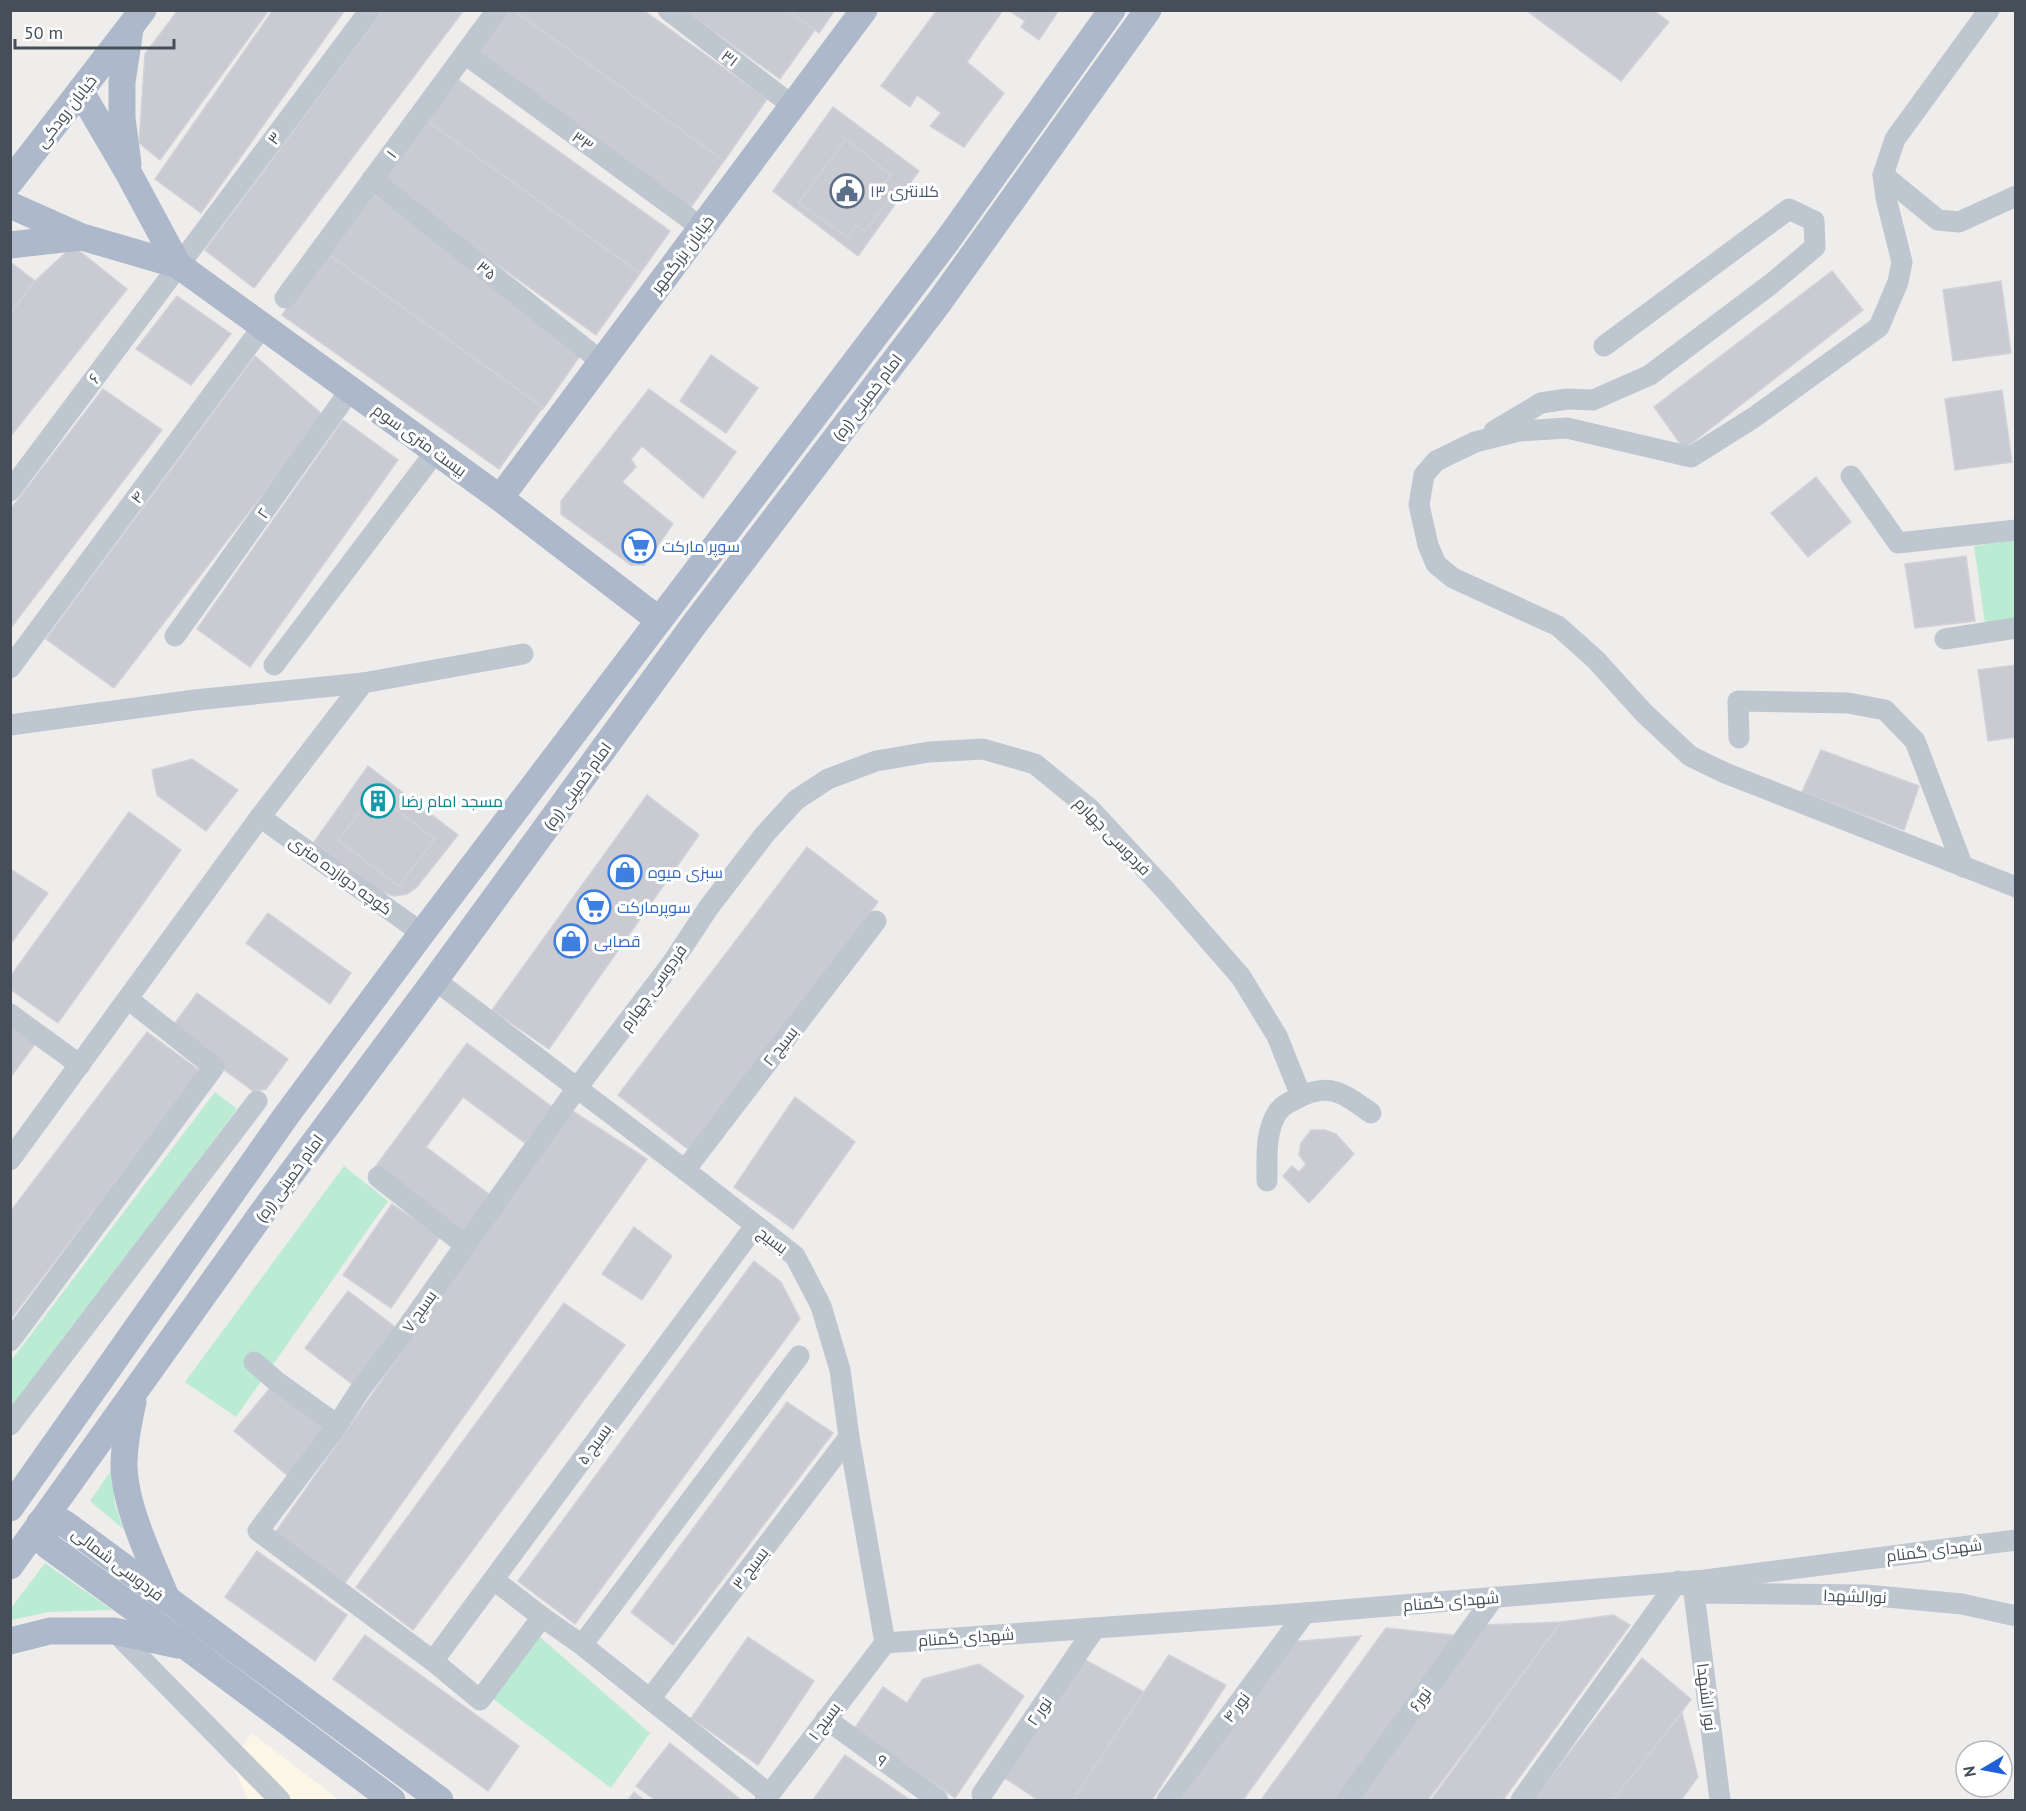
<svg xmlns="http://www.w3.org/2000/svg" width="2026" height="1811" viewBox="0 0 2026 1811" font-family="'PT Sans',Cairo,sans-serif">
	<style>
		.commercial { fill: #fbf6e5 }
		.green { fill: #bbecd3 }
		.building { fill: #cacbd2; stroke: #d1d2d8; stroke-width: 1.5 }
		.lines { fill: none; stroke-linecap: round; stroke-linejoin: round }
		.minor { stroke: #bec6cf; stroke-width: 21 }
		.major { stroke: #adb9cb; stroke-width: 27 }
		.labels { text-anchor: middle; dominant-baseline: central; stroke-width: 6; stroke-linejoin: round; paint-order: stroke }
		.street-label { font-size: 16px; fill: #464e59; stroke: #fff }
		.service-label { font-size: 16px; fill: #4e5e75; stroke: #fff; text-anchor: start }
		.shop-label { font-size: 16px; fill: #366cbe; stroke: #fff; text-anchor: start }
		.culture-label { font-size: 16px; fill: #0d838f; stroke: #fff; text-anchor: start }
	</style>
	<rect width="100%" height="100%" fill="#efedec"/>
	<polygon class="commercial" points="252,1733 339,1800 248,1800 231,1761"/>
	<g class="green">
		<polygon points="2015,540 2015,619 1985,624 1974,546"/>
		<polygon points="215,1092 237,1109 11,1411 10,1362"/>
		<polygon points="344,1166 388,1201 236,1417 185,1382"/>
		<polygon points="112,1469 115,1504 123,1529 90,1501"/>
		<polygon points="45,1563 112,1610 49,1612 11,1620 11,1608"/>
		<polygon points="532,1630 650,1733 611,1788 485,1693"/>
	</g>
	<g class="building">
		<polygon points="178,10 269,10 160,160 139,143 145,54"/>
		<polygon points="273,10 345,10 201,213 155,179"/>
		<polygon points="383,10 464,10 254,288 205,250"/>
		<polygon points="504,10 541,10 733,148 689,210 473,55"/>
		<polygon points="513,10 643,10 767,99 724,161"/>
		<polygon points="684,10 815,10 824,17 780,79"/>
		<polygon points="788,10 835,10 819,33"/>
		<polygon points="937,10 1003,10 967,62 1004,93 964,147 930,126 941,113 917,95 910,107 881,86"/>
		<polygon points="1008,10 1059,10 1039,40 1021,27 1025,21"/>
		<polygon points="1526,10 1653,10 1669,22 1621,81"/>
		<polygon points="453,76 670,231 626,293 409,138"/>
		<polygon points="833,107 919,171 858,256 773,191"/>
		<polygon points="423,118 640,273 596,335 379,180"/>
		<polygon points="846,139 891,175 882,186 892,196 865,231 856,225 848,237 798,203"/>
		<polygon points="370,192 587,346 543,409 326,254"/>
		<polygon points="73,246 127,289 10,437 10,314 35,281"/>
		<polygon points="326,253 543,407 499,469 282,315"/>
		<polygon points="10,262 35,281 10,314"/>
		<polygon points="1832,271 1863,310 1684,449 1654,407"/>
		<polygon points="2001,281 2011,353 1953,361 1943,290"/>
		<polygon points="177,296 231,334 191,385 136,349"/>
		<polygon points="711,355 758,388 726,433 680,401"/>
		<polygon points="255,356 323,415 114,688 46,639"/>
		<polygon points="103,389 162,430 10,629 10,510"/>
		<polygon points="649,389 736,452 703,498 642,446 631,459 636,467 622,482 673,524 644,565 631,565 561,514 561,501"/>
		<polygon points="2002,390 2012,462 1955,470 1945,399"/>
		<polygon points="343,420 398,460 250,667 197,629"/>
		<polygon points="1816,477 1851,522 1808,557 1771,513"/>
		<polygon points="1966,556 1975,621 1915,628 1905,564"/>
		<polygon points="2016,665 2016,737 1988,741 1978,670"/>
		<polygon points="1821,750 1919,786 1904,830 1802,792"/>
		<polygon points="192,759 238,790 206,831 157,795 152,770"/>
		<polygon points="368,766 458,835 416,888 407,894 394,896 376,890 314,842"/>
		<polygon points="374,793 435,839 399,886 338,840"/>
		<polygon points="647,795 699,835 549,1049 492,1010"/>
		<polygon points="129,812 181,850 58,1023 10,989 10,977"/>
		<polygon points="807,847 878,902 689,1150 618,1095"/>
		<polygon points="10,869 48,893 10,945"/>
		<polygon points="268,913 351,973 330,1004 246,943"/>
		<polygon points="197,993 288,1059 266,1089 253,1091 170,1030"/>
		<polygon points="10,1026 35,1044 10,1078"/>
		<polygon points="147,1032 200,1071 10,1320 10,1212"/>
		<polygon points="467,1043 552,1107 525,1143 463,1097 426,1147 490,1195 463,1232 375,1167"/>
		<polygon points="795,1097 855,1142 793,1229 734,1187"/>
		<polygon points="571,1110 647,1159 345,1583 275,1533"/>
		<polygon points="1311,1130 1325,1130 1336,1134 1354,1154 1309,1203 1283,1176 1292,1166 1299,1172 1306,1164 1299,1155 1301,1143"/>
		<polygon points="392,1204 440,1237 391,1308 343,1275"/>
		<polygon points="634,1227 672,1256 642,1300 602,1274"/>
		<polygon points="754,1261 781,1282 800,1319 575,1624 518,1581"/>
		<polygon points="348,1291 403,1333 360,1390 305,1348"/>
		<polygon points="564,1303 625,1345 413,1630 356,1587"/>
		<polygon points="276,1381 334,1430 293,1480 234,1431"/>
		<polygon points="787,1402 833,1433 673,1645 631,1612"/>
		<polygon points="257,1551 347,1615 315,1661 225,1597"/>
		<polygon points="1613,1615 1630,1625 1503,1800 1431,1800 1561,1622"/>
		<polygon points="1561,1622 1428,1800 1354,1800 1483,1625"/>
		<polygon points="1386,1628 1452,1635 1451,1647 1341,1800 1261,1800"/>
		<polygon points="365,1635 519,1746 488,1791 333,1679"/>
		<polygon points="1361,1636 1243,1800 1178,1800 1291,1642"/>
		<polygon points="748,1637 814,1681 758,1765 691,1718"/>
		<polygon points="1169,1655 1226,1685 1152,1800 1071,1800"/>
		<polygon points="1078,1656 1144,1692 1073,1800 1038,1800 1005,1778"/>
		<polygon points="1642,1658 1691,1699 1616,1800 1533,1800"/>
		<polygon points="979,1664 1024,1696 955,1798 854,1729 883,1687 907,1703 923,1679"/>
		<polygon points="1682,1713 1698,1777 1681,1800 1613,1800"/>
		<polygon points="670,1743 740,1799 739,1800 655,1800 636,1786"/>
		<polygon points="845,1755 910,1800 813,1800"/>
		<polygon points="634,1792 644,1800 628,1800"/>
	</g>
	<g class="lines">
		<g class="minor">
			<polyline points="668,10 793,106"/>
			<polyline points="1989,10 1895,139 1883,175 1886,198 1902,262 1898,282 1879,327 1753,418 1691,457 1567,428 1519,431 1475,442 1436,461 1424,475 1419,505 1428,545 1436,564 1453,578 1558,626 1596,660 1644,713 1690,756 1725,773 2016,887"/>
			<polyline points="465,54 702,228"/>
			<polyline points="1883,175 1938,220 1959,222 2016,196"/>
			<polyline points="372,179 602,362"/>
			<polyline points="285,298 497,10"/>
			<polyline points="1494,431 1541,403 1567,399 1593,400 1650,375 1771,284 1815,247 1814,221 1789,209 1604,346"/>
			<polyline points="1851,476 1898,543 2016,530"/>
			<polyline points="10,491 370,10"/>
			<polyline points="175,636 351,389"/>
			<polyline points="1945,639 2016,628"/>
			<polyline points="274,665 436,451"/>
			<polyline points="10,668 263,326"/>
			<polyline points="10,725 195,700 363,683 523,654"/>
			<polyline points="1739,738 1738,701 1848,703 1885,710 1915,741 1963,867"/>
			<polyline points="260,817 422,933"/>
			<polyline points="435,980 685,1170 795,1256 821,1306 840,1370 849,1437 885,1643"/>
			<polyline points="10,1014 80,1065"/>
			<polyline points="10,1160 260,817 363,683"/>
			<polyline points="685,1170 876,921"/>
			<polyline points="378,1177 465,1245"/>
			<path d="M1267 1181C1267 1159 1265 1132 1277 1113 1281 1107 1289 1102 1296 1099 1329 1081 1343 1093 1371 1113"/>
			<polyline points="10,1341 214,1067 128,999"/>
			<polyline points="254,1362 276,1381 337,1425"/>
			<polyline points="10,1425 257,1101"/>
			<polyline points="494,1580 542,1617 582,1645 769,1794"/>
			<polyline points="1694,1593 1866,1595 1962,1604 2016,1616"/>
			<polyline points="1694,1593 1720,1800"/>
			<polyline points="542,1617 480,1700 433,1661 258,1531 334,1430 360,1390 403,1333 577,1088 672,963 709,907 765,834 796,800 828,779 876,761 929,752 983,749 1035,764 1090,809 1166,891 1241,977 1277,1036 1301,1096"/>
			<polyline points="114,1631 280,1800"/>
			<polyline points="885,1643 1305,1613 1705,1580 2016,1540"/>
			<polyline points="582,1645 799,1356"/>
			<polyline points="433,1661 755,1226"/>
			<polyline points="650,1699 849,1437"/>
			<polyline points="826,1719 938,1800"/>
			<polyline points="982,1794 1095,1628"/>
			<polyline points="765,1800 885,1643"/>
			<polyline points="1167,1800 1305,1613"/>
			<polyline points="1347,1800 1494,1597"/>
			<polyline points="1521,1800 1678,1581 1684,1585"/>
		</g>
		<g class="major">
			<polyline points="81,92 129,174 178,265"/>
			<polyline points="128,164 122,118 122,82 130,29"/>
			<polyline points="10,182 143,10"/>
			<polyline points="10,205 82,237 178,265 500,498 659,620"/>
			<polyline points="10,245 81,237"/>
			<polyline points="500,498 864,10"/>
			<path d="M133 1402C128 1424 124 1444 124 1466 125 1507 151 1561 167 1599"/>
			<polyline points="10,1508 286,1116 422,933 947,241 1112,10"/>
			<polyline points="40,1523 64,1523 440,1800"/>
			<polyline points="40,1523 47,1545 187,1647 392,1800"/>
			<polyline points="10,1566 270,1202 435,980 693,626 940,301 1148,10"/>
			<polyline points="10,1641 50,1631 114,1631 178,1645"/>
		</g>
	</g>
	<defs>
		<g id="civic-ring" transform="scale(1.725)"><circle r="9.5" fill="#fff" stroke="#5c6f8a" stroke-width="1.5"/><path d="M-.6-6.5H3V-4.5H.6V-3L4-1V1h2V6H-6V1h2V-1L-.6-3ZM-1.2 2.5V6h2.4V2.5Z" fill="#5c6f8a"/></g>
		<g id="supermarket-ring" transform="scale(1.725)"><circle r="9.5" fill="#fff" stroke="#3f7fe0" stroke-width="1.5"/><path d="M-6-5.5h2.5l.6 2H6L4.5 2H-2.5L-4.4-4H-6ZM-1.5 3.2a1.3 1.3 0 1 0 .1 0ZM3 3.2a1.3 1.3 0 1 0 .1 0Z" fill="#3f7fe0"/></g>
		<g id="building-ring" transform="scale(1.725)"><circle r="9.5" fill="#fff" stroke="#0f9aa8" stroke-width="1.5"/><path d="M-4-6H4V6H1V3H-1V6H-4ZM-2.5-4.3h1.7v1.8h-1.7ZM.8-4.3h1.7v1.8H.8ZM-2.5-1h1.7V.8h-1.7ZM.8-1h1.7V.8H.8Z" fill="#0f9aa8"/></g>
		<g id="shop-ring" transform="scale(1.725)"><circle r="9.5" fill="#fff" stroke="#3f7fe0" stroke-width="1.5"/><path d="M-5-2.5h2.3a2.7 3.5 0 0 1 5.4 0H5L5.5 6h-11ZM-1.5-2.5h3a1.5 2.3 0 0 0-3 0Z" fill="#3f7fe0"/></g>
	</defs>
	<g fill-rule="evenodd">
		<use href="#civic-ring" x="847" y="191"/>
		<use href="#supermarket-ring" x="639" y="546"/>
		<use href="#building-ring" x="378" y="801"/>
		<use href="#shop-ring" x="625" y="872"/>
		<use href="#supermarket-ring" x="594" y="907"/>
		<use href="#shop-ring" x="571" y="941"/>
	</g>
	<g class="labels">
		<g class="street-label">
			<text transform="translate(730 58) rotate(37)">۳۱</text>
			<text transform="translate(66 111) rotate(-52)">خیابان رودکی</text>
			<text transform="translate(274 138) rotate(-53)">۳</text>
			<text transform="translate(583 141) rotate(36)">۳۳</text>
			<text transform="translate(391 154) rotate(-53)">۱</text>
			<text transform="translate(682 254) rotate(-53)">خیابان بزرگمهر</text>
			<text transform="translate(487 270) rotate(39)">۳۵</text>
			<text transform="translate(94 378) rotate(-53)">۶</text>
			<text transform="translate(867 397) rotate(-53)">امام خمینی (ره)</text>
			<text transform="translate(420 440) rotate(36)">بیست متری سوم</text>
			<text transform="translate(137 497) rotate(-54)">۴</text>
			<text transform="translate(263 513) rotate(-55)">۲</text>
			<text transform="translate(577 786) rotate(-54)">امام خمینی (ره)</text>
			<text transform="translate(1113 836) rotate(46)">فردوسی چهارم</text>
			<text transform="translate(341 875) rotate(36)">کوچه دوازده متری</text>
			<text transform="translate(653 987) rotate(-54)">فردوسی چهارم</text>
			<text transform="translate(780 1046) rotate(-52)">بسیج ۲</text>
			<text transform="translate(289 1178) rotate(-54)">امام خمینی (ره)</text>
			<text transform="translate(773 1240) rotate(37)">بسیج</text>
			<text transform="translate(419 1311) rotate(-55)">بسیج ۷</text>
			<text transform="translate(594 1444) rotate(-54)">بسیج ۵</text>
			<text transform="translate(1934 1550) rotate(-7)">شهدای گمنام</text>
			<text transform="translate(118 1564) rotate(37)">فردوسی شمالی</text>
			<text transform="translate(750 1568) rotate(-53)">بسیج ۳</text>
			<text transform="translate(1855 1596) rotate(2)">نورالشهدا</text>
			<text transform="translate(1451 1601) rotate(-5)">شهدای گمنام</text>
			<text transform="translate(966 1637) rotate(-4)">شهدای گمنام</text>
			<text transform="translate(1707 1697) rotate(83)">نور الشهدا</text>
			<text transform="translate(1420 1699) rotate(-54)">نور۶</text>
			<text transform="translate(1236 1707) rotate(-53)">نور ۴</text>
			<text transform="translate(1039 1711) rotate(-55)">نور ۲</text>
			<text transform="translate(824 1721) rotate(-53)">بسیج ۱</text>
			<text transform="translate(882 1760) rotate(36)">۹</text>
		</g>
		<g class="service-label">
			<text x="870" y="191">کلانتری ۱۳</text>
		</g>
		<g class="shop-label">
			<text x="662" y="546">سوپر مارکت</text>
			<text x="648" y="872">سبزی میوه</text>
			<text x="617" y="907">سوپرمارکت</text>
			<text x="594" y="941">قصابی</text>
		</g>
		<g class="culture-label">
			<text x="401" y="801">مسجد امام رضا</text>
		</g>
	</g>
	<rect width="2026" height="1811" fill="none" stroke="#464e59" stroke-width="24"/>
	<g transform="translate(1984 1769) rotate(260)"><circle r="28" fill="#ffffff" stroke="#b5b8bd" stroke-width="1.5"/>
	<path d="M0-4.5L10 22L0 15L-10 22Z" fill="#1f5fd7"/>
	<text y="-9" font-size="16" font-weight="bold" text-anchor="middle" fill="#464e59">N</text>
	</g>
	<path d="M15 39v9h159v-9" fill="none" stroke="#464e59" stroke-width="3"/>
	<text x="24" y="39" font-size="18" fill="#464e59" stroke="#ffffff" stroke-width="4.5" paint-order="stroke">50 m</text>
</svg>
